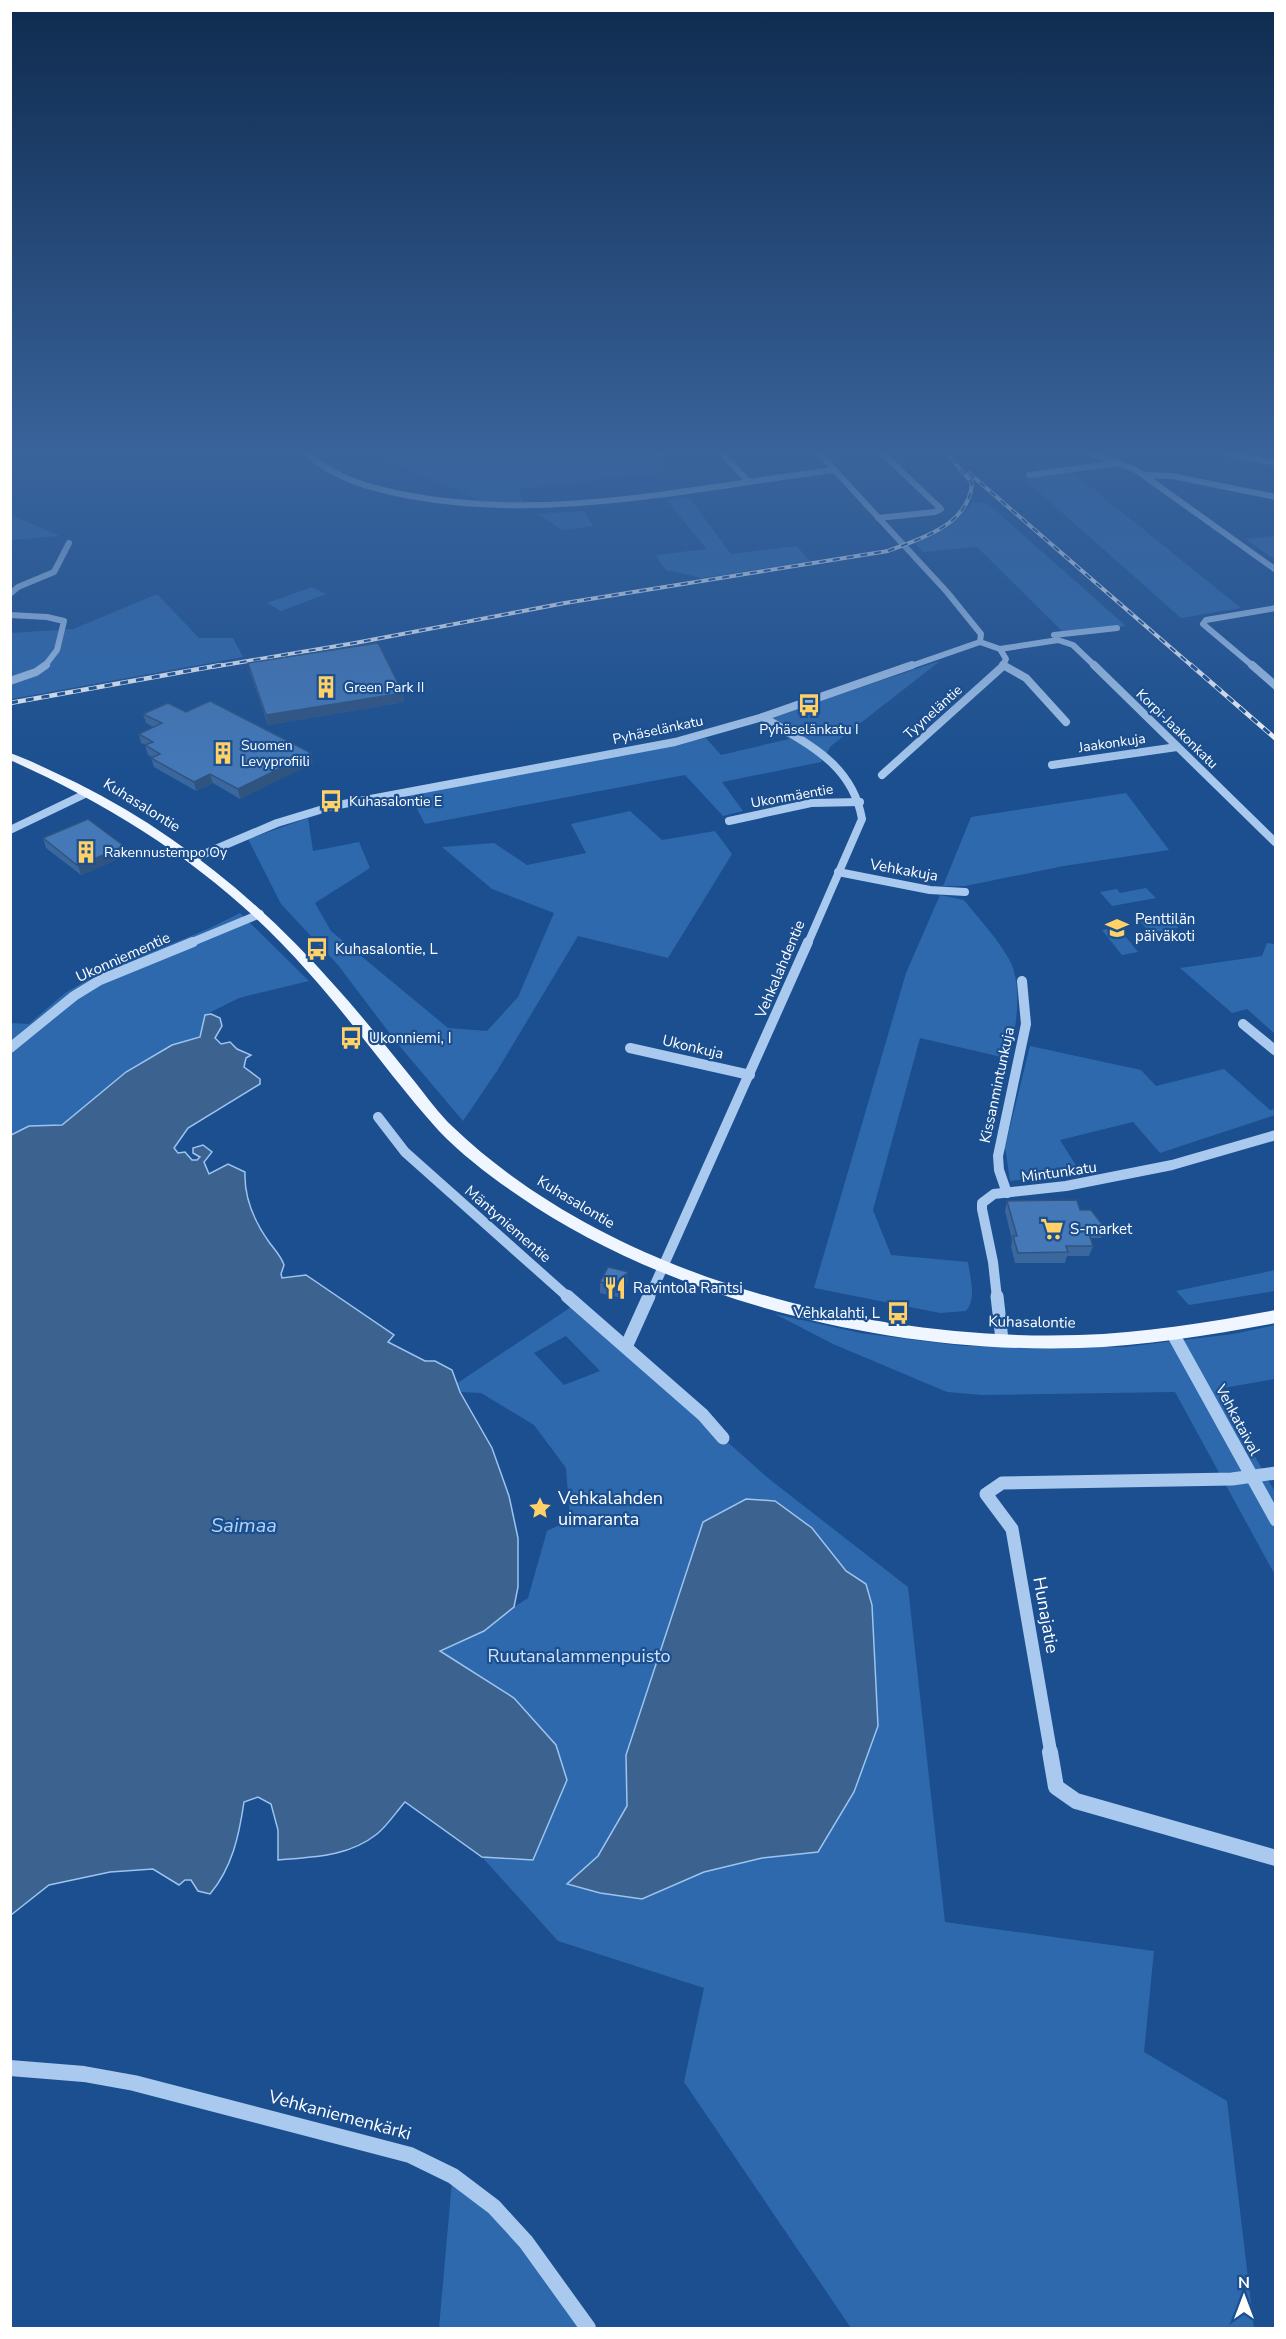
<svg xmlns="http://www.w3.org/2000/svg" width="1286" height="2339" viewBox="0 0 1286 2339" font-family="'Nunito Sans',sans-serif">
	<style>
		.green { fill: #2e69ad; fill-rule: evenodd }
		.water { fill: #3c6290; stroke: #9cc4f0; stroke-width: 1.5 }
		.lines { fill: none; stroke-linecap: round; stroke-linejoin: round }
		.minor-far4 { stroke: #a9c9ee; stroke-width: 6 }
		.minor-far3 { stroke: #a9c9ee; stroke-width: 8 }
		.minor-far2 { stroke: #a9c9ee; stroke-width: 10 }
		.minor-far1 { stroke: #a9c9ee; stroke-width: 13 }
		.minor { stroke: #a9c9ee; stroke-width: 16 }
		.major { fill: #f0f6ff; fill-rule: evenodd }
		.rail-far1-casing { stroke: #fff; stroke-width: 4 }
		.rail-casing { stroke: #fff; stroke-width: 4.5 }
		.rail-far1 { stroke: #1b4f8f; stroke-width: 2; stroke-dasharray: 7; stroke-linecap: butt }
		.rail { stroke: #1b4f8f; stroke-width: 3; stroke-dasharray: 8; stroke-linecap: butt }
		.wall { fill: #3a679d }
		.shaded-wall { fill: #305480 }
		.building { fill: #4478b7; stroke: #305480; stroke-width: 1.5 }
		.labels { text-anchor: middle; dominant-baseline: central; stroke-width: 4.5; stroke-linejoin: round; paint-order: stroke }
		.far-poi-label { font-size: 14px; fill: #fff; stroke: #1b4f8f; text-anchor: start }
		.far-street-label { font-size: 14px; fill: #fff; stroke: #1b4f8f }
		.street-label { font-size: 15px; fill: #fff; stroke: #1b4f8f }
		.poi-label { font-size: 15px; fill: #fff; stroke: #1b4f8f; text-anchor: start }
		.near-poi-label { font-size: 18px; fill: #fff; stroke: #1b4f8f; text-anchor: start }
		.near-street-label { font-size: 18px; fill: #fff; stroke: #1b4f8f }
		.near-park-label { font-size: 18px; fill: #cfe3fa; stroke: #1b4f8f }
		.near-water-label { font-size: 20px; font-style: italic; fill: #b5d3f5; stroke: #1b4f8f }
	</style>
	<rect width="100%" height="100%" fill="#1b4f8f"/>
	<g class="green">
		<polygon points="403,451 572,451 579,462 650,455 664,472 518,489 524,503 481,501 383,458"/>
		<polygon points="1072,472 1241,608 1181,618 1022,477"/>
		<polygon points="689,497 731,554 797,546 809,561 702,578 666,570 655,555 707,549 666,500"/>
		<path d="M973 502 987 503 1126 626 1064 633 977 547 923 552 915 543C940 533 957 523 973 502Z"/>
		<polygon points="584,511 593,526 562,530 538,514"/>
		<polygon points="11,515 60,536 11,540"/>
		<polygon points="1275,536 1275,560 1246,539"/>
		<polygon points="312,587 326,594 281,611 267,603"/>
		<polygon points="157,594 199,638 233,638 243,657 11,699 11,633 73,629"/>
		<polygon points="940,661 831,746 821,762 722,782 743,811 723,816 685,775 425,824 409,794 706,738 721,755 789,739 763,720"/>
		<polygon points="1126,793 1169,850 1064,866 965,886 943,886 971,817"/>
		<polygon points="630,811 662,840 715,831 732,854 668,958 578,936 497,1071 463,1121 397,1043 338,965 281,904 248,839 308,818 313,851 359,842 370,868 315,903 331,931 448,1028 487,1031 518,997 554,913 492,889 442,847 494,843 527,865 586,853 571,824"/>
		<polygon points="1146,888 1156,898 1112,906 1100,892 1117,889 1120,893"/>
		<path d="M940 895 964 900C979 919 997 938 1009 959 1024 986 1015 1030 1010 1059L920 1038 873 1210 891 1255 968 1262C970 1278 977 1298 966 1311L940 1313 814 1288 906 973Z"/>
		<polygon points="240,913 309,981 239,998 205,1015 200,1037 172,1045 126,1072 62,1125 29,1126 11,1135 11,1023 29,1024 65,993 98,974 208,929"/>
		<polygon points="1169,918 1178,928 1150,933 1141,922"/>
		<polygon points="1118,927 1138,952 1122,955 1102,930"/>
		<polygon points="1267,943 1275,944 1275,1034 1247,1009 1232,1013 1180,968 1262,956"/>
		<polygon points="1030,1046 1141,1070 1156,1086 1224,1069 1270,1110 1275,1109 1275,1115 1160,1153 1133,1122 1060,1140 1080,1172 1010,1181 1005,1147"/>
		<polygon points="1275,1270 1275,1291 1189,1305 1176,1291"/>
		<path d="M574 1305 768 1478 908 1587 945 1922 1154 1951 1144 2052 1227 2101 1254 2328H851L684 2082 704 1988 558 1941 482 1857 511 1860 532 1859 333 1642 514 1607 528 1598 547 1531 570 1520 566 1468 534 1425 481 1393 460 1392 456 1384ZM566 1336 600 1371 564 1385 534 1353Z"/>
		<polygon points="775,1314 860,1333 963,1346 1125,1347 1233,1334 1275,1325 1275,1379 1217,1389 1275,1492 1275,1575 1175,1392 982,1395 947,1392 833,1344"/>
		<polygon points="452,2181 496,2215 581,2328 439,2328"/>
	</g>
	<g class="water">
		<path d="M211 1014 220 1018 222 1026 215 1038 221 1044 230 1042 237 1049 251 1055 246 1058 244 1067 260 1079V1084L188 1128 174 1148 178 1153 185 1152 192 1160H197L200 1157 193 1153V1148L203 1145 212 1152 204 1162 209 1174 228 1164 245 1172C244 1197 254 1221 269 1242 274 1249 281 1256 284 1265L281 1274 282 1278 306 1275 394 1335 388 1342 425 1361H435L452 1370 460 1392 492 1448 509 1496 518 1538V1587L514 1607 484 1631 440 1651 514 1698 556 1745 567 1780 533 1860 482 1857 405 1802C396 1812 388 1825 377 1834 348 1857 313 1857 278 1860V1830L271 1804 258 1797 244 1802C239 1836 232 1868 210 1894L198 1891 191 1880H185L179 1885 153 1869 110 1872 49 1885 11 1915V1135L29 1126 62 1125 126 1072 172 1045 200 1037 205 1015Z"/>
		<polygon points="746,1499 775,1501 812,1528 846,1571 866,1584 872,1605 878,1726 854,1792 818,1852 762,1858 704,1872 642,1899 600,1893 567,1884 598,1856 627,1806 626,1755 703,1522"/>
	</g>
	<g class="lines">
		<g class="minor-far4">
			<path d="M304 451C334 479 372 489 411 496 553 522 694 487 835 470"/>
			<polyline points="719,451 749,482"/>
			<polyline points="817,451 947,592 981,634 980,642"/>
			<polyline points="1085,451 1136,470 1276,570"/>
			<polyline points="1218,451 1276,463"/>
			<polyline points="658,453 677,451"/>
			<polyline points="1029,475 1118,463"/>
			<polyline points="1144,475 1172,476 1276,497"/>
			<polyline points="878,518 935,512 941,509 880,451"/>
			<polyline points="10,594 18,587 54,572 69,543"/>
			<polyline points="10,615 47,617 64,621 57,650 44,667"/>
			<polyline points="1054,635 1117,628"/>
			<polyline points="1000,649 1006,659 1002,667"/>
			<polyline points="908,667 980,642 1000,649 1058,640 1073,645 1096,667"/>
			<polyline points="1254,667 1203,624 1206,620 1276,608"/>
		</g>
		<g class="minor-far3">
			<polyline points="1003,665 1026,678 1066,722"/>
			<polyline points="1094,665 1276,843"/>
			<polyline points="1252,665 1276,686"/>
			<polyline points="10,681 36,672 46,665"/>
			<path d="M763 717C807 744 852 763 862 819L808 943"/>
			<polyline points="1052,765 1177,747"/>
			<polyline points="882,775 1002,667"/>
			<polyline points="729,821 811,803 860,802"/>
			<polyline points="10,830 87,793"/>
			<polyline points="192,859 277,823 333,806 675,742 763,717 912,665"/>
			<polyline points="838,872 930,890 965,892"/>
			<polyline points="190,943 260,914"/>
		</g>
		<g class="minor-far2">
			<polyline points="1243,1024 1276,1051"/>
			<polyline points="10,1048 74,996 100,980 193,942"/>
			<polyline points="630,1048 750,1075"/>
			<polyline points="378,1117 405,1152 569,1298"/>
			<polyline points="1007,1193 999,1170 998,1156 1026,1024 1022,981"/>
			<polyline points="649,1298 808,942"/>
			<polyline points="997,1298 993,1262 982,1209 982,1203 994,1194 1066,1186 1172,1165 1276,1135"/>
		</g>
		<g class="minor-far1">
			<polyline points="567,1296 703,1415 723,1438"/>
			<polyline points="997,1296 1002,1340"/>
			<polyline points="1173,1334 1276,1520"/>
			<polyline points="626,1347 649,1296"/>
			<polyline points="1051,1754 1012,1529 986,1494 1002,1483 1232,1479 1276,1473"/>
		</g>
		<g class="minor">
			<polyline points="1050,1752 1056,1787 1076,1801 1276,1858"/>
			<polyline points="10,2068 84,2074 134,2083 410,2155 453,2176 494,2207 526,2242 588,2328"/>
		</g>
		<path class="major" d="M10 753C33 761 55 773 77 783 177 833 262 903 335 986 363 1017 389 1050 415 1082 427 1097 439 1114 453 1127 609 1276 867 1342 1079 1335 1145 1333 1211 1322 1276 1310V1323C1211 1335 1145 1346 1079 1348 893 1354 673 1302 519 1196 491 1177 462 1155 439 1131 393 1080 354 1023 308 972 226 878 124 811 10 760Z"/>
		<g class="rail-far1-casing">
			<g id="rail-far1">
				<polyline points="969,473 1193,667"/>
				<path d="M212 667 355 643 565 603 888 551C922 538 969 525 972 483L949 456"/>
			</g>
		</g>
		<g class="rail-casing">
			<g id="rail">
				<polyline points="1191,665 1276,739"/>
				<polyline points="10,703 221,665"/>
			</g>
		</g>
		<use href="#rail-far1" class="rail-far1"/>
		<use href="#rail" class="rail"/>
	</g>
	<g class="wall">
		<polygon points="248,663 403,693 404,702 268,725 250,672"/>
		<polygon points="186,712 313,763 240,799 213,783 196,791 154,767 151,758 152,757 148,755 145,745 141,743 139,734 153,727 146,723 143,714"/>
		<polygon points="43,838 124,846 127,855 81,875 46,848"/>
		<polygon points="1007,1201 1080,1210 1105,1228 1101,1238 1090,1238 1093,1246 1089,1256 1067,1256 1065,1263 1015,1263 1011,1247 1012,1240 1005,1211"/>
		<polygon points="628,1272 628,1282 621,1298 600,1293 600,1282"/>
	</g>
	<g class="shaded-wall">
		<polygon points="403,693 404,702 268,725 266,715"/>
		<polygon points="311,753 313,763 240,799 238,789"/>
		<polygon points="210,774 213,783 196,791 194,782"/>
		<polygon points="124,846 127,855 81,875 78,866"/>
		<polygon points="628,1272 628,1282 621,1298 621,1288"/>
	</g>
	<g class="building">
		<polygon points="378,643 403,693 266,715 248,663"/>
		<polygon points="210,701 311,753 238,789 210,774 194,782 151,758 160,754 145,745 153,742 139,734 162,723 143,714 168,703 186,712"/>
		<polygon points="88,819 124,846 78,866 43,838"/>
		<polygon points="1077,1200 1080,1210 1091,1210 1105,1228 1087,1228 1093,1246 1066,1246 1068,1252 1018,1253 1013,1236 1017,1236 1007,1201"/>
		<polygon points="608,1267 628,1272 621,1288 600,1282"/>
	</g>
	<linearGradient id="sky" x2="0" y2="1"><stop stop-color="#0f2b4f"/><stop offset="0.58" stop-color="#39639b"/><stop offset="1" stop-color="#39639b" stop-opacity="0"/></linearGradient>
	<rect width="1286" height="779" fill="url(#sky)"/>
	<defs>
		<g id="building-bare" transform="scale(1.8)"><path d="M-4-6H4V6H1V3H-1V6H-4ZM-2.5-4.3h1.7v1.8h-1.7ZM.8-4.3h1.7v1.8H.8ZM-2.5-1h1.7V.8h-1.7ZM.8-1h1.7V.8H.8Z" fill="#ffd166" stroke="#1b4f8f" stroke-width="2.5" paint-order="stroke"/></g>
		<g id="bus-bare" transform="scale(1.8)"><path d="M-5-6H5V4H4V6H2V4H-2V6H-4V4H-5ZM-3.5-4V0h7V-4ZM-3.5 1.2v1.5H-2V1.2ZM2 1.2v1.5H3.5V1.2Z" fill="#ffd166" stroke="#1b4f8f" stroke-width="2.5" paint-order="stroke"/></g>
		<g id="school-bare" transform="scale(1.8)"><path d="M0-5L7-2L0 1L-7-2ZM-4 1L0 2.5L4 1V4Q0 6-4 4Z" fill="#ffd166" stroke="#1b4f8f" stroke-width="2.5" paint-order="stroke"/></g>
		<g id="supermarket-bare" transform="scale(1.8)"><path d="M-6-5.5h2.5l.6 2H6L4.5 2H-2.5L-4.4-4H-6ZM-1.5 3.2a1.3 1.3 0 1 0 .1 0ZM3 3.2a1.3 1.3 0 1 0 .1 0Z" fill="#ffd166" stroke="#1b4f8f" stroke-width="2.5" paint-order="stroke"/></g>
		<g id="restaurant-bare" transform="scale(1.8)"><path d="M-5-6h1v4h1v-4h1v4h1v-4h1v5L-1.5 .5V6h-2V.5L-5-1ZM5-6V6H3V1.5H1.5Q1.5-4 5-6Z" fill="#ffd166" stroke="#1b4f8f" stroke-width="2.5" paint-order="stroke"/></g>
		<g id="sight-bare" transform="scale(1.8)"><path d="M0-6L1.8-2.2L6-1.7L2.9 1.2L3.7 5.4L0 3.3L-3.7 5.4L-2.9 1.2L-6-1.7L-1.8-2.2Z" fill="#ffd166" stroke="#1b4f8f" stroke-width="2.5" paint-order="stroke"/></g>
	</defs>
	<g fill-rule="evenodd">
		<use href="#building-bare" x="326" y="687"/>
		<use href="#bus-bare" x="809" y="705"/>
		<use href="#building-bare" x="223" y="753"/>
		<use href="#bus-bare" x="331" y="801"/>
		<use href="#building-bare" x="86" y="852"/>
		<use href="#school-bare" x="1117" y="928"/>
		<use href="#bus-bare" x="317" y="949"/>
		<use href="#bus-bare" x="351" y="1038"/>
		<use href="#supermarket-bare" x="1052" y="1229"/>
		<use href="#restaurant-bare" x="615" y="1288"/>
		<use href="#bus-bare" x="898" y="1313"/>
		<use href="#sight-bare" x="540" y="1508"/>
	</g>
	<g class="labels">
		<g class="far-poi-label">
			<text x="344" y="687">Green Park II</text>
			<text x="809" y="729" text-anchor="middle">Pyhäselänkatu I</text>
			<text x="241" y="745">Suomen<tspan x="241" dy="16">Levyprofiili</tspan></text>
			<text x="349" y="801">Kuhasalontie E</text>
			<text x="104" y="852">Rakennustempo Oy</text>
		</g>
		<g class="far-street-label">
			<text transform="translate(933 712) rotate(-42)">Tyyneläntie</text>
			<text transform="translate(1177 729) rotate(44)">Korpi-Jaakonkatu</text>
			<text transform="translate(658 730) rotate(-12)">Pyhäselänkatu</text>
			<text transform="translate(1112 743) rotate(-8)">Jaakonkuja</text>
			<text transform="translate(792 796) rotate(-10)">Ukonmäentie</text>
		</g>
		<g class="street-label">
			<text transform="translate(142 805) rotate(32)">Kuhasalontie</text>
			<text transform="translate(904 870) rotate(10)">Vehkakuja</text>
			<text transform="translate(123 957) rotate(-24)">Ukonniementie</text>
			<text transform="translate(780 969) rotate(-67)">Vehkalahdentie</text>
			<text transform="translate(693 1047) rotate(13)">Ukonkuja</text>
			<text transform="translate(997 1085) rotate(-78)">Kissanmintunkuja</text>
			<text transform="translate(1059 1172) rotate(-8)">Mintunkatu</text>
			<text transform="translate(576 1202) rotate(31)">Kuhasalontie</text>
			<text transform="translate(508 1224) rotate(41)">Mäntyniementie</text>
			<text transform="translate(1032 1322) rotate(1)">Kuhasalontie</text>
			<text transform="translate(1238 1420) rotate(62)">Vehkataival</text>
		</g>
		<g class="poi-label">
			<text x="1135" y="919">Penttilän<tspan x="1135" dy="17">päiväkoti</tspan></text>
			<text x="335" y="949">Kuhasalontie, L</text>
			<text x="369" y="1038">Ukonniemi, I</text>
			<text x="1070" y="1229">S-market</text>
			<text x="633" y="1288">Ravintola Rantsi</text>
			<text x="880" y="1313" text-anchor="end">Vehkalahti, L</text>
		</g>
		<g class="near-poi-label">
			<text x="558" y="1498">Vehkalahden<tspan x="558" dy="21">uimaranta</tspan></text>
		</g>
		<g class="near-street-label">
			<text transform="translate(1046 1615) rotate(80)">Hunajatie</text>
			<text transform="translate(340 2115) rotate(15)">Vehkaniemenkärki</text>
		</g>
		<g class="near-park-label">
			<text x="579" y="1656">Ruutanalammenpuisto</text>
		</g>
		<g class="near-water-label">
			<text x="244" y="1525">Saimaa</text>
		</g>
	</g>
	<rect width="1286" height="2339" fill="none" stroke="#ffffff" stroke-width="24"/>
	<g transform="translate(1244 2297)" stroke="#1b4f8f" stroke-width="4.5" paint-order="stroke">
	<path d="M0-4.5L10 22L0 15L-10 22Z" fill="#ffffff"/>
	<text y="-9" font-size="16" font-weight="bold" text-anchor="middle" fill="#ffffff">N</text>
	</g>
</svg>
